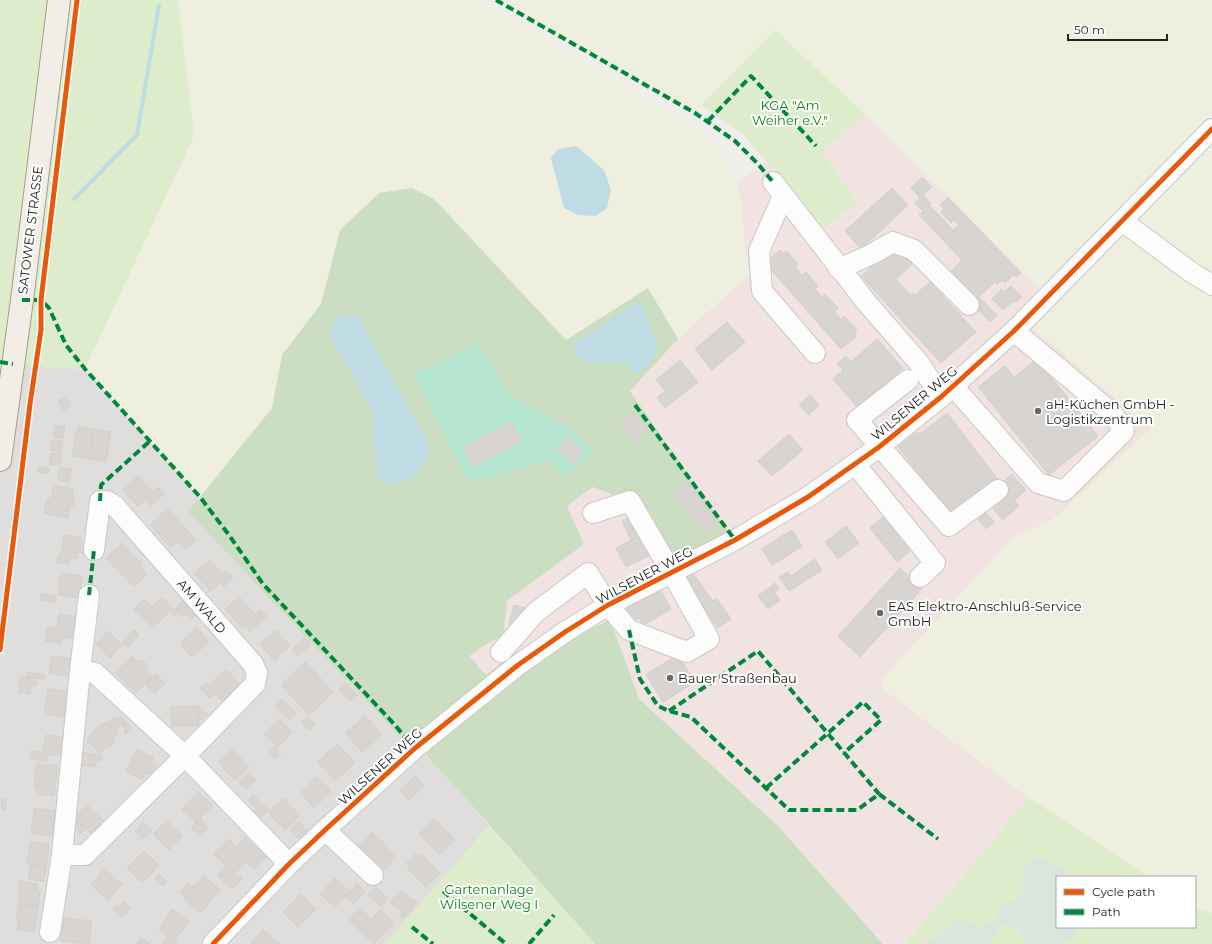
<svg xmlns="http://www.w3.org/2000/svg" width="1212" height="944" viewBox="0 0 1212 944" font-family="Montserrat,sans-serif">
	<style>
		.residential { fill: #dfdedc }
		.commercial { fill: #f1e3e1 }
		.farmland { fill: #efefdf }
		.grass { fill: #ddeccb }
		.forest { fill: #cbdec1 }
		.wetland { fill: #d9e6de }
		.pitch { fill: #b7e6d2 }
		.water { fill: #bfdbe3 }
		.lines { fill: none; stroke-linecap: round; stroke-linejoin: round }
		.stream { stroke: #bfdbe3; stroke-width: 4 }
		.building { fill: #d7d4d2; stroke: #d3d0cc }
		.minor-casing { stroke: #c9c8c7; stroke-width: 22 }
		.major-casing { stroke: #a79c86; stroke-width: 24 }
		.minor { stroke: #fdfcfc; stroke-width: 20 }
		.major { stroke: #f3ede7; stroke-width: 22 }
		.quiet { stroke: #00873e; stroke-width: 4; stroke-dasharray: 8 4; stroke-linecap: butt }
		.cycleway-casing { stroke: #fff; stroke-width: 8 }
		.cycleway { stroke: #e8590c; stroke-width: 5 }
		.poi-dot { fill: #6a6968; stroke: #fff; stroke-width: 1.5 }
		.labels { text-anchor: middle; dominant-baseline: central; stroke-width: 4; stroke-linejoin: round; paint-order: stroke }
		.park-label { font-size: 13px; fill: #0c8416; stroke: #fff }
		.street-label { font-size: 13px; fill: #222; stroke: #fff }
		.poi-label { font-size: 13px; fill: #222; stroke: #fff; text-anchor: start }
	</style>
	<rect width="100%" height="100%" fill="#f0eeeb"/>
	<polygon class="residential" points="13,364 85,369 200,497 187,511 410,747 426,753 489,826 385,944 0,944 0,442"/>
	<polygon class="commercial" points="865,114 1048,296 1024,320 1151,429 1052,520 1011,539 882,688 1029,798 905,944 883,944 777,825 639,699 610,619 571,640 524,674 486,675 469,656 488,643 503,636 507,601 583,544 567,506 594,487 630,501 730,533 630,391 678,339 749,274 738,182 767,162 823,230 857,202 822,153"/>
	<g class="farmland">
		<polygon points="178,0 477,0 691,125 721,151 738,182 749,274 678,339 648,288 566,341 434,199 340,230 321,304 282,355 272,408 200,497 85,369 194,136"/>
		<polygon points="496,0 1212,0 1212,913 1195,908 1195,877 1149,877 1029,798 882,688 884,677 1011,539 1052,520 1151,429 1024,320 1048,296 865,114 775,31 695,113"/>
	</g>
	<g class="grass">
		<polygon points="0,0 178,0 194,136 85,369 13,364 0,442"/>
		<polygon points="775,30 865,114 822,153 857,202 823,230 767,162 743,135 702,105"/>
		<path d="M1029 798 1149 877H1070L1063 868 1022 885 1024 893 1014 902 1002 905C997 920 992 922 978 929L972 922 956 920 926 944H905Z"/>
		<polygon points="489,826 595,944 385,944"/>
		<polygon points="1195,908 1212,913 1212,944 1061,944 1074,937 1078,927 1195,927"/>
		<path d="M999 926C1016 927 1018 925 1025 941L1024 944H991Z"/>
	</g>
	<polygon class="forest" points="412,188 434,199 566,340 648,288 678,339 630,391 730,534 668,565 630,501 593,487 567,506 584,544 507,601 503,637 488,643 469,656 486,675 511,655 524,674 571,640 610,619 639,699 777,825 883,944 595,944 426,754 410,747 187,511 200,497 272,408 282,355 321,304 340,230 379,193"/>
	<path class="wetland" d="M1040 858 1063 868 1070 877H1057V927H1078L1074 937 1061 944H1024L1025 941C1018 925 1016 927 999 926L991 944H926L956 920 972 922 978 929C992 922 997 920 1002 905L1010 900 1014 902 1024 893 1022 886 1023 867 1030 861Z"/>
	<polygon class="pitch" points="479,343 508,394 574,431 593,453 565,477 549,460 469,483 414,374"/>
	<g class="water">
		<polygon points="576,146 604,170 611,190 607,208 596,216 578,215 564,208 551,158 558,149"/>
		<polygon points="640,300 658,348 647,368 634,373 625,363 581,362 572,345"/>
		<polygon points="337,316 358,316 428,442 429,455 416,475 397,485 377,480 372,411 329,333"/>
	</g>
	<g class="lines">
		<polyline class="stream" points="74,199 137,135 159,5"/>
	</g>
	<g class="building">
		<polygon points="922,177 932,187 923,195 931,204 929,205 953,230 959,225 954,220 951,223 941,212 944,209 940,205 948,197 1021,273 1016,277 1014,275 1005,283 1002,280 997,284 995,282 979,297 997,315 990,322 946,276 962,260 919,215 923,211 915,203 920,198 911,188"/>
		<polygon points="892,188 908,205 885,227 869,209"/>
		<polygon points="869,209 885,227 861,249 845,231"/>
		<polygon points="896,247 912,264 896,279 910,295 893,311 861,276 879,260 880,262"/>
		<polygon points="780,250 783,254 787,251 798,264 795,267 802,275 806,272 818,286 815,289 822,297 825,294 838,308 834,311 841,319 844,316 857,330 854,333 856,337 841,349 765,263"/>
		<polygon points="930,282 976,332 961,345 915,295"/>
		<polygon points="1011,286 1022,297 1015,303 1013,301 1003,310 992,299 1002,289 1004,292"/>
		<polygon points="913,293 961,345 941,363 893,311"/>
		<polygon points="727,322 745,342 712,370 695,349"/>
		<polygon points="877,339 903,368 858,408 833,379 843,370 837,364 846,356 851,362"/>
		<polygon points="1037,359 1098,436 1049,475 978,387 1005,366 1014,377"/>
		<polygon points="680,360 698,382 665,408 657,398 665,391 656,380"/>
		<polygon points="810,395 819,405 809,415 799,405"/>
		<polygon points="66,397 71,406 63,410 58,400"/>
		<polygon points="632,411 648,429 635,440 620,423"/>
		<polygon points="947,413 999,481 953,517 898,447 917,432 920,434"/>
		<polygon points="511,422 521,441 473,467 463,447"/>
		<polygon points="55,425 65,427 63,439 53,437"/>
		<polygon points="78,426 94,429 89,459 72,456"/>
		<polygon points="94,429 111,432 106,462 89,459"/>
		<polygon points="789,434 803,450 772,476 758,461"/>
		<polygon points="568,437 584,451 573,464 557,450"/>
		<polygon points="53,440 63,442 61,452 51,450"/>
		<polygon points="51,453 61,454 59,465 49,464"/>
		<polygon points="39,466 49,468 48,474 38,472"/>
		<polygon points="60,467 72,469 69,482 58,480"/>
		<polygon points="1012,474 1019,482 1001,497 1003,482"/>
		<polygon points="138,476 153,492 138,506 122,490"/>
		<polygon points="688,482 718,524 704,535 674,492"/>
		<polygon points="1019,482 1026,490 1014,500 1019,506 1003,520 993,509 998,505 995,502"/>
		<polygon points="54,485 73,489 72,495 75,496 73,506 70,506 68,518 44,513 47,499 51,499"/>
		<polygon points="158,487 164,494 151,506 145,499"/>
		<polygon points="168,508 188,531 171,548 150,525"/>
		<polygon points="985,512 994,522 986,529 977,518"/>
		<polygon points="633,516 642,535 631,540 622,521"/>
		<polygon points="883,517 910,551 897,562 870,528"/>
		<polygon points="846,526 859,543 838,559 825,542"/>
		<polygon points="792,530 802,546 787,556 777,539"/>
		<polygon points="188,531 196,540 185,550 177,541"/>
		<polygon points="64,535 82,538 81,543 85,543 83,553 78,552 77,559 60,556"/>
		<polygon points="642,535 652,554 626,567 616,548"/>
		<polygon points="777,539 787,556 772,565 762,549"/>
		<polygon points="122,543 141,563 125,578 106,558"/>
		<polygon points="58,556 70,558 68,564 56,562"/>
		<polygon points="815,559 822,570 797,586 791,576"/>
		<polygon points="210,560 222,574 226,570 233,578 224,586 220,582 210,591 194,573"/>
		<polygon points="139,566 147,574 134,587 125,578"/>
		<polygon points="900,568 922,589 860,657 838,636"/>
		<polygon points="692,572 713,601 717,599 731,619 718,628 683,578"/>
		<polygon points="788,572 797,586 789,591 779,577"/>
		<polygon points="61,573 82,576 79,598 58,595"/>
		<polygon points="775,583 779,589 774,592 780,600 768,609 758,596"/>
		<polygon points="660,589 671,609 643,625 639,618 633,621 626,609"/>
		<polygon points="41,593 56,596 55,603 40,600"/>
		<polygon points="162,597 173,608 153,628 134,609 144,599 152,607"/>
		<polygon points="239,597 256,615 242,628 225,609"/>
		<polygon points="183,601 187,605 175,616 171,612"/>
		<polygon points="191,603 200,611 191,619 186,613 183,617 180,614"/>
		<polygon points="514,605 526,608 521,628 509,625"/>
		<polygon points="261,610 267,616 250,632 244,625"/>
		<polygon points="59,614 78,617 75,639 62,637 61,643 45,641 47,627 56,629"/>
		<polygon points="197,628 209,642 192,657 180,643"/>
		<polygon points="134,630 139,635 128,647 122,642"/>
		<polygon points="275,630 290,646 275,660 260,644"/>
		<polygon points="108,631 122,645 110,658 96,644"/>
		<polygon points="305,638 311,644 298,656 292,649"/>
		<polygon points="678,655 695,682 663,702 646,674"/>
		<polygon points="52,656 72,659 70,676 49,673"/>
		<polygon points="132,656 138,662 141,659 148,666 145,669 152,676 136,693 115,673"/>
		<polygon points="305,662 319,677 295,700 281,685"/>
		<polygon points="226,669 241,685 223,702 215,693 210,698 200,688 207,682 209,685"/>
		<polygon points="28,672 45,675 44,679 27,677"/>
		<polygon points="155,674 165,683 155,693 145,684"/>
		<polygon points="21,676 37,678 36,686 20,684"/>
		<polygon points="319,677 333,692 309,715 295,700"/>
		<polygon points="346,683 357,695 350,701 339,689"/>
		<polygon points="20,684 31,685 30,694 19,692"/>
		<polygon points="48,689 68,691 64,717 44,714"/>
		<polygon points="281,699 296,713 290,720 275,705"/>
		<polygon points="198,706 208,714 202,719 199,720"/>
		<polygon points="198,706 199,726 172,726 171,707"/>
		<polygon points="120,716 132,728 126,734 124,731 126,729 116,720"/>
		<polygon points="307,716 315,725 309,730 302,722"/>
		<polygon points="365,716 382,735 372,744 355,725"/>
		<polygon points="114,718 121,725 115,731 107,724"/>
		<polygon points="279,719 292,732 278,747 264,734"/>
		<polygon points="105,722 118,734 112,740 114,742 110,746 94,731"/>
		<polygon points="355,725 372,744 362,752 345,733"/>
		<polygon points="94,731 110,746 108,748 106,746 100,753 87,741"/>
		<polygon points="46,735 65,738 62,756 43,753"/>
		<polygon points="337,744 355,763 345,772 327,753"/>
		<polygon points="274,746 281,753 275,759 268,752"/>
		<polygon points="137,749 153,758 151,763 156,766 151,775 146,772 142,780 126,771"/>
		<polygon points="232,749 249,767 235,780 218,762"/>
		<polygon points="31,751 48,753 47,761 30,758"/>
		<polygon points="81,752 102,756 101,762 96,761 95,767 79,765"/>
		<polygon points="327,753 345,772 335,781 318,762"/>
		<polygon points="37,764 58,766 55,788 34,785"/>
		<polygon points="249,772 256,780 246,789 239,782"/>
		<polygon points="415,776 424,786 409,800 400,790"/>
		<polygon points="317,777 331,791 314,808 300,793"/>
		<polygon points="37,785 55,788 54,796 36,794"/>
		<polygon points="198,792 213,806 196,823 182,809"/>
		<polygon points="253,795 269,810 259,819 253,813 257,809 248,800"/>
		<polygon points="283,798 300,816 285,830 268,812"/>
		<polygon points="2,799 6,800 5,810 1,809"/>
		<polygon points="87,805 104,821 91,834 74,818"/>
		<polygon points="34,808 55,811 52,836 31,833"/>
		<polygon points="75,819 85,829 80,834 70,825"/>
		<polygon points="200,819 208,827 200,836 191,828"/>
		<polygon points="434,819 455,839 440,854 419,834"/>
		<polygon points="167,820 182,836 169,850 153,834"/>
		<polygon points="143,822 152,830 143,839 135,831"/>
		<polygon points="299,822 308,831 299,839 290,830"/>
		<polygon points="372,832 388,847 375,860 359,846"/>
		<polygon points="246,837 266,857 254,869 246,862 235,873 242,879 232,889 217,875 226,866 214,854 229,839 236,847"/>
		<polygon points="30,842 49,844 46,867 27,864"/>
		<polygon points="387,848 396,857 385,869 376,860"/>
		<polygon points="144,851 159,865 142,883 127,868"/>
		<polygon points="416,853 420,857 422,855 440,873 426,887 408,869 410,867 406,864"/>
		<polygon points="30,865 46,867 44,881 28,879"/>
		<polygon points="104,869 122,884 108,900 91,885"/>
		<polygon points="159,874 167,882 162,886 155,879"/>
		<polygon points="204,876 220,890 200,913 184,899 186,897 180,892 188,883 194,887"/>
		<polygon points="335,878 350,892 335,907 320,894"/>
		<polygon points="20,881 38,884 37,891 19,889"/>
		<polygon points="357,884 365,891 353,904 345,896"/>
		<polygon points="376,887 388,899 381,907 368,894"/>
		<polygon points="21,889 40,891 38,906 18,904"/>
		<polygon points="401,891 413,901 415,899 418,903 403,919 399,916 402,913 390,902"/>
		<polygon points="301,894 316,909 298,927 283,912"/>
		<polygon points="124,901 131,908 122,917 113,910 117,905 119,906"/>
		<polygon points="18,904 38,906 36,921 16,919"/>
		<polygon points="360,908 371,919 380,910 394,923 374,944 348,920"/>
		<polygon points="172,909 189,921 175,940 159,929"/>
		<polygon points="64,918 92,921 89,944 61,941"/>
		<polygon points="19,919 36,921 34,932 17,930"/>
		<polygon points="263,930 280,944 250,944"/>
		<polygon points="168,935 178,942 176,944 166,944 163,942"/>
		<polygon points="141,937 150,944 136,944"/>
	</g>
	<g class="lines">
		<g class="minor-casing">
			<g id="minor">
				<polyline points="773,182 867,303 919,363 941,397"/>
				<polyline points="783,196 759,251 762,291 815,353"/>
				<polyline points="1122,221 1191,272 1212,285"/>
				<polyline points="839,269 872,254 893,242 914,250 969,305"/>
				<polyline points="908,380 857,420 949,526 998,490"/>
				<polyline points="953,386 1038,483 1064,491 1124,431 1113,414 1014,331"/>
				<polyline points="855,464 935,563 920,577"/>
				<polyline points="501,652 536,612 588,573 608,605 629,630 687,652 709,639 672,573 630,501 593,513"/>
				<polyline points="80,671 95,673 185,756 255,684 257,673 253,664 115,506 107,501 100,501 94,550"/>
				<polyline points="325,830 373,875"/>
				<polyline points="62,855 80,671 89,595"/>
				<polyline points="50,932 62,855 85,855 185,756 289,864"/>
				<polyline points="213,944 289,864 325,830 414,749 518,665 565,632 608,605 735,540 808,497 879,447 941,397 1014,331 1212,129"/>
			</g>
		</g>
		<g class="major-casing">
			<polyline id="major" points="0,460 22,300 59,0"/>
		</g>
		<use href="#minor" class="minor"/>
		<use href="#major" class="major"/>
		<g class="quiet">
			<polyline points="496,0 695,113 735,141 758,164 773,182"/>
			<polyline points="708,121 751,76 816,146"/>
			<polyline points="22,300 41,300 49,308 66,345 85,369 200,497 229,535 263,584 395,725 414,749"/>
			<polyline points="0,362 13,364"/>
			<polyline points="635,405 735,540"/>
			<polyline points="100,501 101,485 150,441"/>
			<polyline points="89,595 94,550"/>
			<polyline points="629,630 640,679 658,706 669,711 691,717 789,810 857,810 879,794 938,839"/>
			<polyline points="669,711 758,651 879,794"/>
			<polyline points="766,788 863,702 881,720 844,753"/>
			<polyline points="443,891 506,944"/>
			<polyline points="412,927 433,944"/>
			<polyline points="529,944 554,915"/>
		</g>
		<g class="cycleway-casing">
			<g id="cycleway">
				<polyline points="0,650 30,404 41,330 41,300 77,0"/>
				<polyline points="213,944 289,864 325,830 414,749 518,665 565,632 608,605 735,540 808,497 879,447 941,397 1014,331 1212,129"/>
			</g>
		</g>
		<use href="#cycleway" class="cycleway"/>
	</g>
	<g class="poi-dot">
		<circle cx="1038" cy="411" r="4"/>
		<circle cx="880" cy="613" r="4"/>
		<circle cx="670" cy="678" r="4"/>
	</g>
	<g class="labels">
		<g class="park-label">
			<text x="790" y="105">KGA "Am<tspan x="790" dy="15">Weiher e.V."</tspan></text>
			<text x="489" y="889">Gartenanlage<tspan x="489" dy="15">Wilsener Weg I</tspan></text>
		</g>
		<g class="street-label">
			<text transform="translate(30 230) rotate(-83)">SATOWER STRASSE</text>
			<text transform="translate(914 403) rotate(-40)">WILSENER WEG</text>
			<text transform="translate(644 575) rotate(-28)">WILSENER WEG</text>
			<text transform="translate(202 606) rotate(49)">AM WALD</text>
			<text transform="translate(380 766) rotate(-42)">WILSENER WEG</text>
		</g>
		<g class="poi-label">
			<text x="1046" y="404">aH-Küchen GmbH -<tspan x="1046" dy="15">Logistikzentrum</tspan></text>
			<text x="888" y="606">EAS Elektro-Anschluß-Service<tspan x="888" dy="15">GmbH</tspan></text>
			<text x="678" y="678">Bauer Straßenbau</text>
		</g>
	</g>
	<rect x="1056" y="876" width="140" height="52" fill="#ffffff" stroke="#a7a7a7"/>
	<rect x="1064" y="889" width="20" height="6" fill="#e8590c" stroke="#a7a7a7"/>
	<text x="1092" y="896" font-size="12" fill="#222222">Cycle path</text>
	<rect x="1064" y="909" width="20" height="6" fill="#00873e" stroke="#a7a7a7"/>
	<text x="1092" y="916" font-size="12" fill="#222222">Path</text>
	<path d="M1068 34v6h99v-6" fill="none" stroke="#222222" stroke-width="2"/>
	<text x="1074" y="34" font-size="12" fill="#222222" stroke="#ffffff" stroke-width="3" paint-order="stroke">50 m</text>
</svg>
